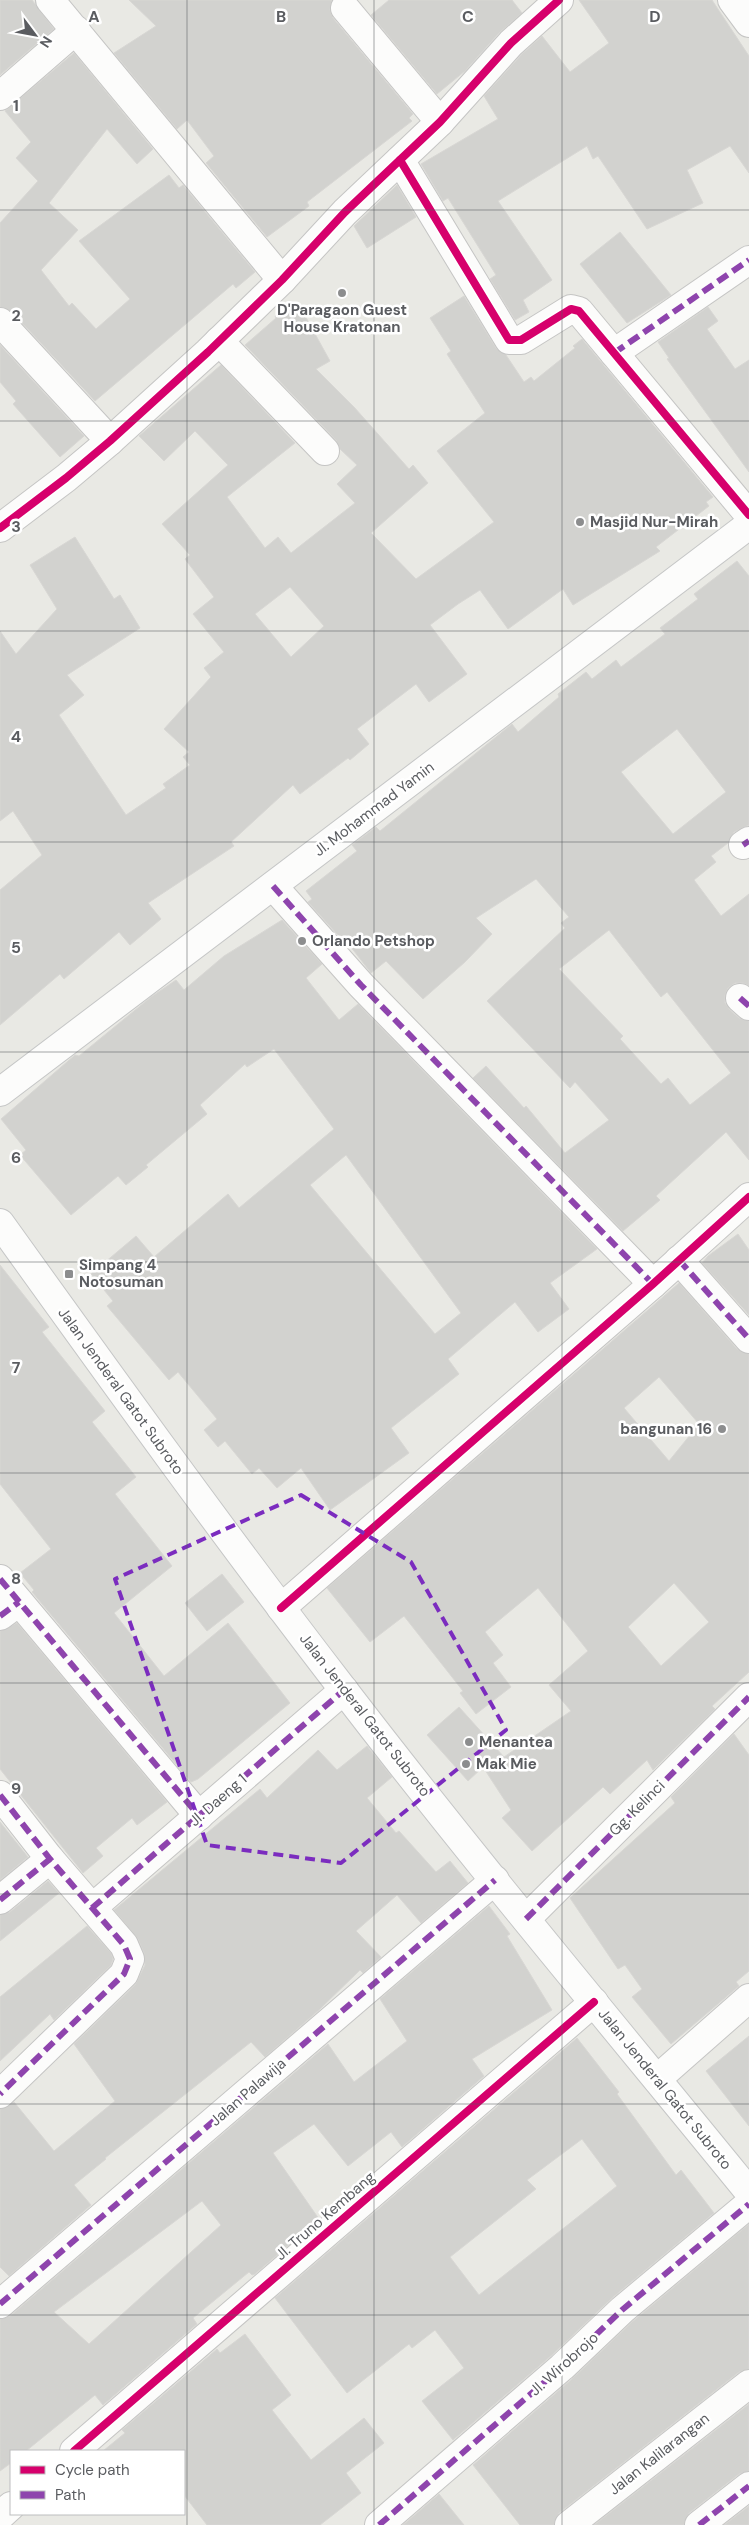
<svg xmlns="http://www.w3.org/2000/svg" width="749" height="2525" viewBox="0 0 749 2525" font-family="'DM Sans',sans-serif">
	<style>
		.building { fill: #d2d2cf; stroke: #d8d7d4; fill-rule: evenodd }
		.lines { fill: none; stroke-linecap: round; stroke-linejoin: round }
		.minor-casing { stroke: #c5c5c4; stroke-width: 30 }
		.tertiary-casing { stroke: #c5c5c4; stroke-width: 30 }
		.secondary-casing { stroke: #c5c6c6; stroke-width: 30 }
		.minor { stroke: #fcfcfb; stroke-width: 28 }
		.tertiary { stroke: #fcfcfb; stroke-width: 28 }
		.secondary { stroke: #fcfcfb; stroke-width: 28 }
		.quiet { stroke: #8e44ad; stroke-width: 6; stroke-dasharray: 12 6; stroke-linecap: butt }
		.cycleway-casing { stroke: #fff; stroke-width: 11 }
		.cycleway { stroke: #d6006c; stroke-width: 8 }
		.marked { fill: none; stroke: #7b2cbf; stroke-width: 4; stroke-dasharray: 10 6; stroke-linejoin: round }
		.grid { fill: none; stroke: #5a5c60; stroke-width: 1; stroke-opacity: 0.55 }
		.poi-dot { fill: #8c8d8e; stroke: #fff; stroke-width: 2 }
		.labels { text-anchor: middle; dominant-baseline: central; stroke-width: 5; stroke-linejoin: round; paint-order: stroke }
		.poi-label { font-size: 15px; font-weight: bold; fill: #5a5c60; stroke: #fff; text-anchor: start }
		.street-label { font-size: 15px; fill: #5a5c60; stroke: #fff }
		.grid-label { font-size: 16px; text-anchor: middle; font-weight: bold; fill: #5a5c60; stroke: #fff; stroke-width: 5; stroke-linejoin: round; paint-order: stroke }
	</style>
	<rect width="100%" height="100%" fill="#e9e9e4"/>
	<g class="building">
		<polygon points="0,0 32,0 54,29 0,75"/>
		<polygon points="129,0 332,0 330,10 333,18 413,114 409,118 412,121 307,202 309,206 267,237 206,163 214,156 187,120 177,129 114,53 156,26"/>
		<polygon points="389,0 512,0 522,13 499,33 465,71 437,94 371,15"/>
		<polygon points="579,0 712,0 749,56 749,173 730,146 687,170 703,203 647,229 598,156 593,159 587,146 498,201 552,280 523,300 529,312 515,320 490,279 496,275 448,198 443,201 421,164 498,119 484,96 522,54 542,36 570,72 609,43"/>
		<polygon points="74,53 153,149 137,164 107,129 49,203 78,230 41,270 69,306 72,303 96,329 130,299 79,241 169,175 179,188 183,185 255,272 236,288 233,284 95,401 11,311 0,307 0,223 38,181 16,158 31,142 5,111"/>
		<polygon points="397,185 416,217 367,248 354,226"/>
		<polygon points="620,232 671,295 627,323 580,264"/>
		<path d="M464 296 496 348 506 355 524 382 531 377 534 381 575 348 573 346 582 339 713 497 706 502 709 506 656 547 660 551 573 605 563 589 508 629 480 590 458 604 430 625 467 674 429 702 416 684 357 729 369 744 350 760 348 758 300 794 293 785 231 842 234 846 148 903 161 919 130 945 119 932 64 979 60 974 0 1025V890L42 855 13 811 0 821V631L16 654 57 609 30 565 75 537 114 599 120 595 140 628 67 675 84 695 59 715 126 815 166 788 163 784 190 765 183 757 189 752 164 729 211 677 204 668 224 652 193 614 214 597 185 559 190 555 162 524 228 465 195 431 164 461 139 436 221 365 295 443 227 497 265 548 278 537 291 553 355 503 337 484 357 465 340 449 336 440 245 345 276 318 275 316 298 303 330 361 316 369 354 407 409 469 413 465 428 483 371 533 416 579 494 522 437 451 485 413 447 354 451 351 430 318ZM290 587 324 626 291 657 255 614Z"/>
		<polygon points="708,307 718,321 707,329 735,369 749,360 749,472 667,359 669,358 658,342"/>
		<polygon points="0,345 84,436 60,457 13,404 16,401 0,382"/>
		<path d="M737 561 749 576V825L734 832 728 843 711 856 716 862 694 880 721 916 749 894V986L743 983H735L728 988 725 995V1003L730 1010 739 1018 749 1021V1160L726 1132 656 1196 660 1200 623 1231 473 1078 486 1066 524 1108 526 1106 565 1153 609 1120 575 1082 570 1088 487 1001 565 928 561 923 569 917 536 879 476 918 492 934 465 962 423 999 386 961 371 973 347 942 345 943 308 902 312 899 306 891 357 851 352 845 376 827 380 831 512 724 518 732 559 697 558 694 586 672 592 679 616 660 621 667 665 634 660 628 698 599 694 594ZM677 729 726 792 673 834 621 772ZM609 930 661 997 667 992 731 1073 690 1105 668 1078 661 1084 620 1039 623 1036 559 969Z"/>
		<path d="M282 920 322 964 306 978 339 1020 358 1004 597 1249 550 1283 569 1309 538 1332 515 1302 448 1359 459 1374 391 1428 409 1453 330 1510 301 1468 277 1488 259 1468 252 1474 225 1441 218 1447 204 1430 217 1419 178 1372 169 1380 107 1306 113 1301 91 1274 136 1236 154 1257 228 1194 239 1208 334 1129 274 1049 247 1067 245 1064 200 1105 207 1114 146 1165 148 1167 126 1185 118 1176 71 1215 20 1155 26 1150 1 1119 75 1055 79 1056 151 997 176 980 184 990 224 956ZM346 1155 461 1313 435 1334 310 1185Z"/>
		<polygon points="738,1234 749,1250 749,1315 702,1263 708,1256"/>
		<polygon points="0,1265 49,1327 42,1332 105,1411 92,1422 136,1477 115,1494 172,1566 114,1613 164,1676 228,1623 290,1703 198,1779 191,1782 32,1592 34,1590 20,1573 51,1549 0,1484"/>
		<path d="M679 1283 737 1349 749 1354V1672L712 1706 715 1709 653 1770 647 1760 610 1794 603 1787 532 1851 502 1818 511 1810 483 1767 468 1781 427 1735 459 1707 504 1757 571 1711 549 1685 588 1651 538 1588 485 1632 503 1655 493 1663 511 1687 476 1714 460 1693 463 1691 404 1616 370 1642 327 1588ZM659 1377 699 1424 669 1461 624 1408ZM674 1583 709 1622 661 1666 628 1627Z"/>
		<polygon points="222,1574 244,1602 207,1631 185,1603"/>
		<polygon points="17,1623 167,1802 137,1825 132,1818 96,1848 103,1856 83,1873 0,1769 0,1631"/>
		<polygon points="734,1734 749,1755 749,1971 736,1982 739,1986 671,2044 632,1997 642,1989 625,1965 618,1969 570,1898 675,1803 671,1797"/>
		<polygon points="367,1746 392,1777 367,1798 396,1833 399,1831 436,1872 450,1861 468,1883 421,1923 397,1895 356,1931 381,1957 363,1973 360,1970 319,2010 265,2057 251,2042 105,2158 106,2159 74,2185 91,2205 9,2276 0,2267 0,2109 14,2102 54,2151 115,2101 74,2044 135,1985 145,1965 144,1953 138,1939 114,1910 260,1789 267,1798 318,1750 337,1770"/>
		<polygon points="0,1822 28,1857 0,1880"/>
		<polygon points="48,1881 59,1893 0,1941 0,1915 10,1912"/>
		<path d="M489 1906 510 1934 507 1936 552 2010 472 2059 484 2076 402 2147 391 2132 348 2166 314 2124 273 2153 319 2219 255 2274 252 2275 249 2272 193 2318 197 2324 103 2405 95 2395 26 2451H11V2463L0 2471V2319L10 2316 328 2044 354 2082 407 2041 380 1999ZM202 2201 221 2225 89 2344 54 2312Z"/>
		<polygon points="87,1926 111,1953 113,1959 111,1965 54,2020 50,2014 0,2061 0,1997"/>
		<polygon points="749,2036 749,2126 706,2071"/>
		<path d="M577 2038 619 2092 617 2094 676 2175 681 2170 714 2213 612 2298 552 2355 453 2440 422 2401 464 2368 435 2330 412 2348 409 2344 347 2393 275 2298ZM582 2139 617 2186 479 2295 450 2257 536 2189 527 2180Z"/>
		<polygon points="749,2224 749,2369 739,2372 559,2513 554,2525 520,2525 473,2465 572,2379 632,2322"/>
		<polygon points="245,2334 291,2395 272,2410 311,2460 364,2418 384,2443 346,2473 361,2493 320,2525 207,2525 184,2495 184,2451 103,2451 125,2433 122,2430 217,2349 220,2353"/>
		<polygon points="749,2404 749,2471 739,2474 689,2513 684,2525 594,2525"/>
		<polygon points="439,2494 464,2525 403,2525"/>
		<polygon points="749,2506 749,2525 724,2525"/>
	</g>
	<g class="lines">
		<g class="minor-casing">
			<g id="minor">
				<polyline points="50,0 282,280"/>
				<polyline points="732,0 749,23"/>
				<polyline points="345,8 440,122"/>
				<polyline points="0,96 76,30"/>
				<polyline points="400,160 509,340 521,340 571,309 579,311 749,515"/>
				<polyline points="0,322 110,441"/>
				<polyline points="219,341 325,451"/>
				<polyline points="614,353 749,260"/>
				<polyline points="0,528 66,478 110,441 208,352 282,280 345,212 440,122 511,43 559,0"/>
				<polyline points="743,845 749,841"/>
				<polyline points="273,886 361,985 653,1284"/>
				<polyline points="740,998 749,1006"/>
				<polyline points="679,1260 749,1339"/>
				<polyline points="0,1579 199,1816"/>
				<polyline points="281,1608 653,1284 749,1197"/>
				<polyline points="0,1616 19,1602"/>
				<polyline points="0,1795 50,1859 124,1945 130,1959 124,1974 0,2094"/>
				<polyline points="0,1900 50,1859"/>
				<polyline points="92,1908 344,1690"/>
				<polyline points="526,1919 749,1697"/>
				<polyline points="657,2079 749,1998"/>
				<polyline points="0,2304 495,1880"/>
				<polyline points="74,2451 594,2002"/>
				<polyline points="0,2516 11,2506"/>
				<polyline points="379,2525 562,2367 622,2310 749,2204"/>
				<polyline points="699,2525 749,2486"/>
			</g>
		</g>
		<g class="tertiary-casing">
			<polyline id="tertiary" points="569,2525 749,2384"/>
		</g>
		<g class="secondary-casing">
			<g id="secondary">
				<polyline points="0,1092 749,525"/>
				<path d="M0 1223C112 1379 225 1536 343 1689 474 1860 613 2025 749 2192"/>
			</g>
		</g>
		<use href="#minor" class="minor"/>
		<use href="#tertiary" class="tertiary"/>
		<use href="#secondary" class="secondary"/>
		<g class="quiet">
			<polyline points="614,353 749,260"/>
			<polyline points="743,845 749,841"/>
			<polyline points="273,886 361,985 653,1284"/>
			<polyline points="740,998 749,1006"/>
			<polyline points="679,1260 749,1339"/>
			<polyline points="0,1579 199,1816"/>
			<polyline points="0,1616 19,1602"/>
			<polyline points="0,1795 50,1859 124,1945 130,1959 124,1974 0,2094"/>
			<polyline points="0,1900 50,1859"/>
			<polyline points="92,1908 344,1690"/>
			<polyline points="526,1919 749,1697"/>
			<polyline points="0,2304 495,1880"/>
			<polyline points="379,2525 562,2367 622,2310 749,2204"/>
			<polyline points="699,2525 749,2486"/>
		</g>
		<g class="cycleway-casing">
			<g id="cycleway">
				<polyline points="400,160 509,340 521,340 571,309 579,311 749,515"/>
				<polyline points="0,528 66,478 110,441 208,352 282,280 345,212 440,122 511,43 559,0"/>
				<polyline points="281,1608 653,1284 749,1197"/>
				<polyline points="74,2451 594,2002"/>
			</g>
		</g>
		<use href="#cycleway" class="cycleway"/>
	</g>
	<path class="marked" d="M301 1495 411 1562 506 1730 341 1863 207 1845 115 1579Z"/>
	<path class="grid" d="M187 0V2525M374 0V2525M562 0V2525M0 210H749M0 421H749M0 631H749M0 842H749M0 1052H749M0 1262H749M0 1473H749M0 1683H749M0 1894H749M0 2104H749M0 2315H749"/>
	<g class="poi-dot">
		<circle cx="342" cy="293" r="5"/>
		<circle cx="580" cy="522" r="5"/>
		<circle cx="302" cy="941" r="5"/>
		<rect x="64" y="1269" width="10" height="10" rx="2.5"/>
		<circle cx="722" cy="1429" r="5"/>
		<circle cx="469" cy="1742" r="5"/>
		<circle cx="466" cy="1764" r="5"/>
	</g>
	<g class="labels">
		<g class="poi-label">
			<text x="342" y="310" text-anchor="middle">D'Paragaon Guest<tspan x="342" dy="17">House Kratonan</tspan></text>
			<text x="590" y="522">Masjid Nur-Mirah</text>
			<text x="312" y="941">Orlando Petshop</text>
			<text x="79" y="1265">Simpang 4<tspan x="79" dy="17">Notosuman</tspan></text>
			<text x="712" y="1429" text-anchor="end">bangunan 16</text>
			<text x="479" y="1742">Menantea</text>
			<text x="476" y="1764">Mak Mie</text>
		</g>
		<g class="street-label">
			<text transform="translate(374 809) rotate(-37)">Jl. Mohammad Yamin</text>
			<text transform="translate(121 1391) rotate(54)">Jalan Jenderal Gatot Subroto</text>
			<text transform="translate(365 1715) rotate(52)">Jalan Jenderal Gatot Subroto</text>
			<text transform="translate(218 1800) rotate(-41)">Jl. Daeng 1</text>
			<text transform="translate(637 1808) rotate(-45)">Gg. Kelinci</text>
			<text transform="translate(665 2089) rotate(51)">Jalan Jenderal Gatot Subroto</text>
			<text transform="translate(248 2092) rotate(-41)">Jalan Palawija</text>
			<text transform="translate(325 2216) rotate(-41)">Jl. Truno Kembang</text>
			<text transform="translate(564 2364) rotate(-42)">Jl. Wirobrojo</text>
			<text transform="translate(659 2454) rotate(-38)">Jalan Kalilarangan</text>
		</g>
	</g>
	<g class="grid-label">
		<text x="94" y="22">A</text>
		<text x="281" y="22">B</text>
		<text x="468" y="22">C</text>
		<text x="655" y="22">D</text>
		<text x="16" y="111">1</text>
		<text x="16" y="321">2</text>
		<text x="16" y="532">3</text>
		<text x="16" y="742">4</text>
		<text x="16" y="953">5</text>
		<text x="16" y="1163">6</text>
		<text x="16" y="1373">7</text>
		<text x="16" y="1584">8</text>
		<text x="16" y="1794">9</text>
	</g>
	<rect x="10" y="2450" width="175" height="65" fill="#ffffff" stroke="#bdbebf"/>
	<rect x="20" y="2466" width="25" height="8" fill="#d6006c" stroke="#bdbebf"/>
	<text x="55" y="2475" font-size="15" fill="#5a5c60">Cycle path</text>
	<rect x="20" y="2491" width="25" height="8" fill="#8e44ad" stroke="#bdbebf"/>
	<text x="55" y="2500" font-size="15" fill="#5a5c60">Path</text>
	<g transform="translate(35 35) rotate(122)" stroke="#ffffff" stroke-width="4" paint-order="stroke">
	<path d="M0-4L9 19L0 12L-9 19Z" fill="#5a5c60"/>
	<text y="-8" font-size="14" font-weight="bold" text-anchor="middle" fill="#5a5c60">N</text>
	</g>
</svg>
